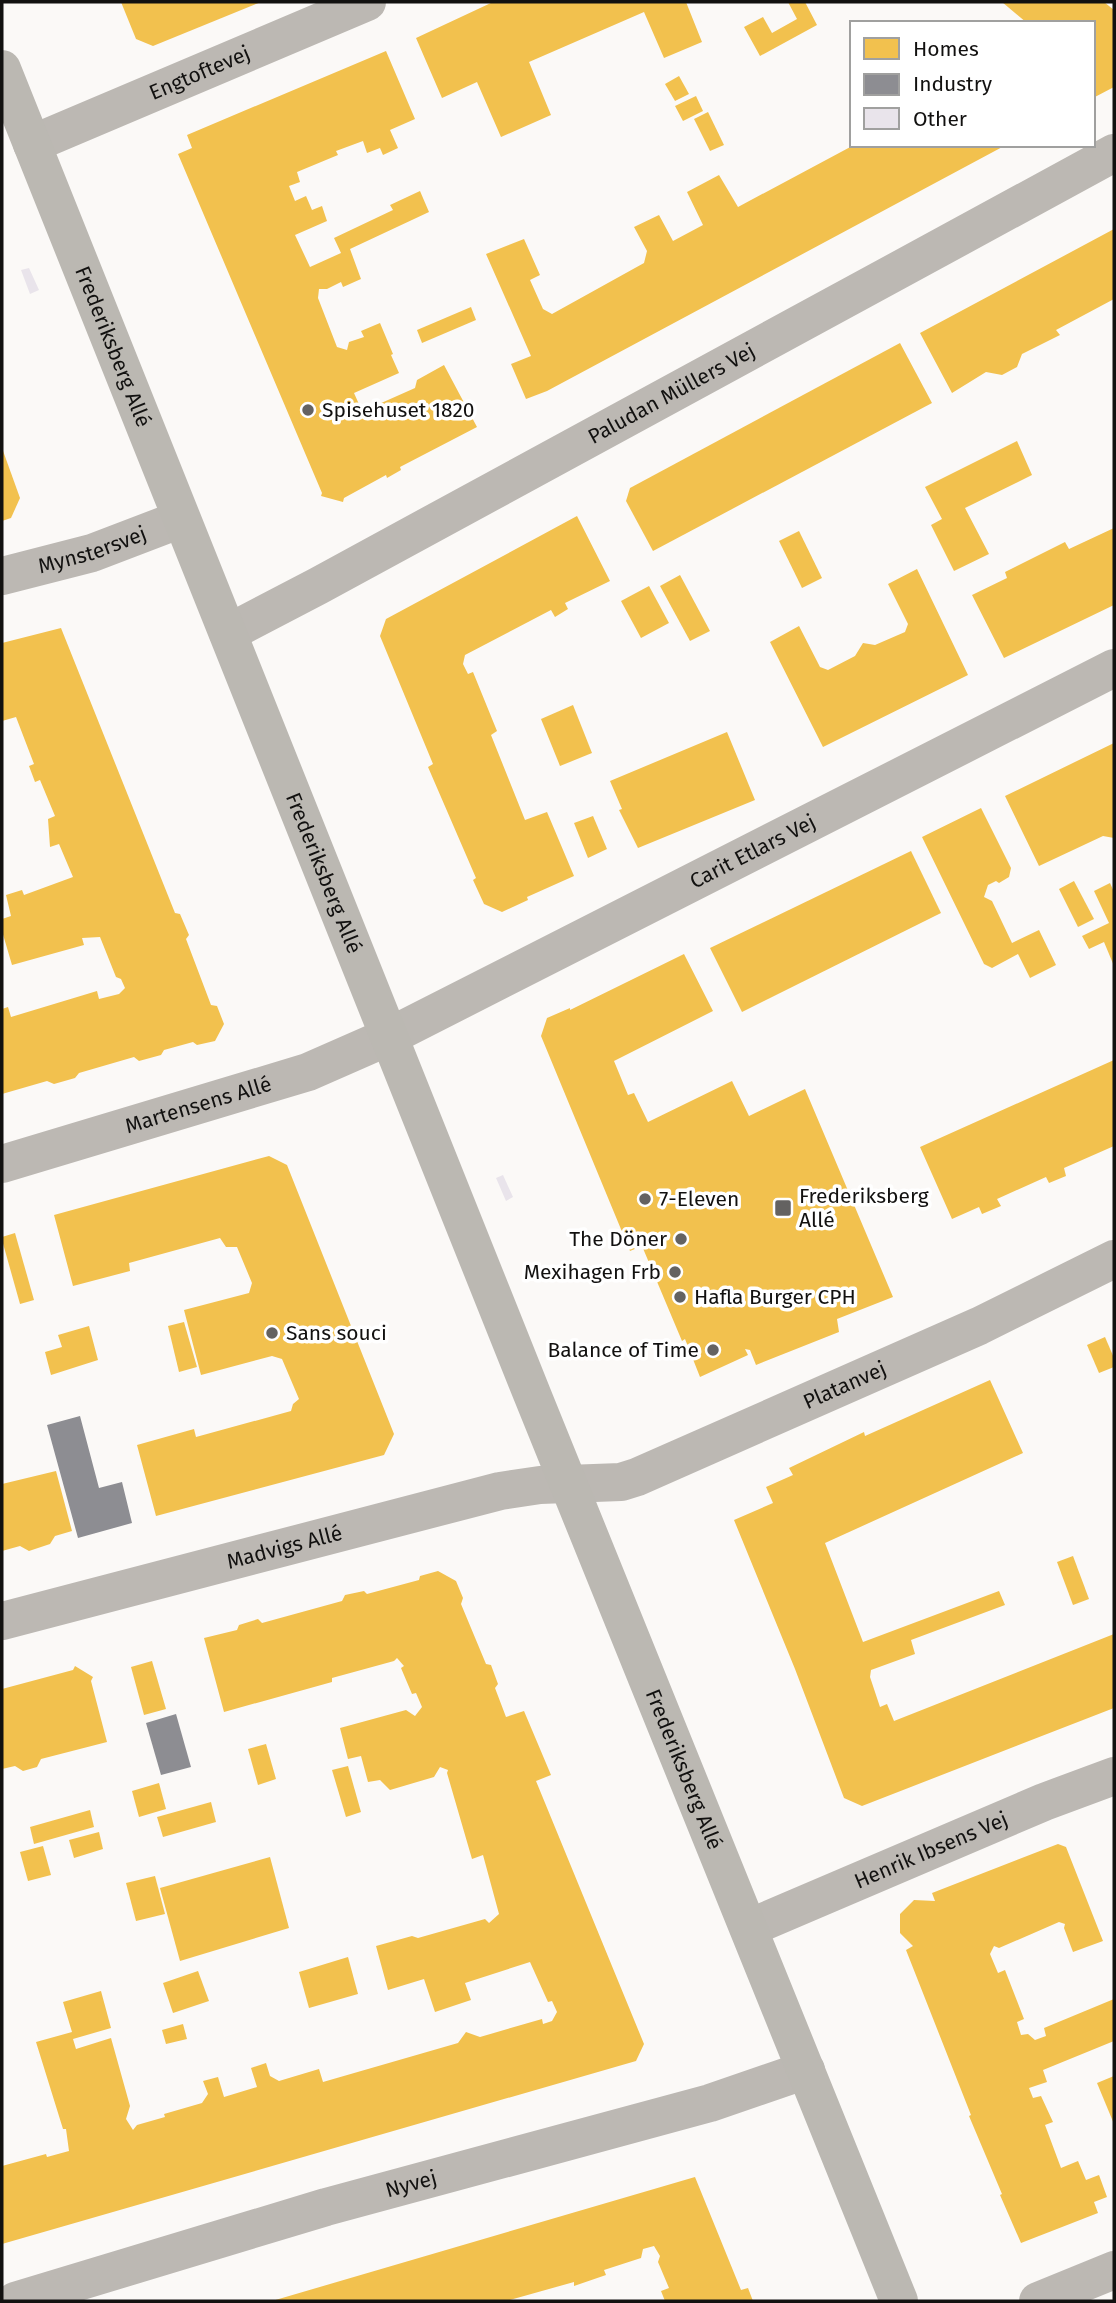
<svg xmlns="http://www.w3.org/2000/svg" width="1116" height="2303" viewBox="0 0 1116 2303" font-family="'Fira Sans',sans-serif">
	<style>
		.homes { fill: #f2c14e }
		.industry { fill: #8d8d92 }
		.building { fill: #e9e4eb }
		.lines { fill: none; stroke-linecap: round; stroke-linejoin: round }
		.street { stroke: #bcb8b3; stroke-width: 38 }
		.secondary { stroke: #bbb8b2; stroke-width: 38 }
		.poi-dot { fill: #646261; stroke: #fff; stroke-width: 2.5 }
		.labels { text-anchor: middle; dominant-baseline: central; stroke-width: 7; stroke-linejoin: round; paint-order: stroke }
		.street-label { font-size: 21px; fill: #121110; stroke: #fff }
		.poi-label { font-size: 21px; fill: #121110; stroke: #fff; text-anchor: start }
	</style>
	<rect width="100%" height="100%" fill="#fbf9f7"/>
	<g class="homes">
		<polygon points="121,2 261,2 153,46 136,39"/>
		<polygon points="493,2 686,2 702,42 664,58 644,12 529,62 551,115 501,137 477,82 442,98 416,38"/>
		<polygon points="788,2 805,2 817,25 760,56 744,27 763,17 772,33 797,19"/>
		<polygon points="1002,2 1104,2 1114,10 1114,87 1093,98 1093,23 1027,23"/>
		<polygon points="386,51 415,119 390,130 398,148 383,155 380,148 367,153 363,141 336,151 338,155 297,172 300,182 289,186 295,201 306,196 312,210 322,206 327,221 295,235 310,267 341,253 334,238 393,210 390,205 420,191 429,212 350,249 361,279 343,287 341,282 327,289 319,289 318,298 337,347 347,350 349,342 364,337 361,331 380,323 393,354 391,355 399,373 354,393 362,411 360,415 368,419 383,412 379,404 415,388 417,380 444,365 477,427 400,467 401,470 387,478 386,475 344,498 343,502 321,496 322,493 178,154 192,148 187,135"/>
		<polygon points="679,76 689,94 675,101 665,84"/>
		<polygon points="696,96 703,111 683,121 675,106"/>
		<polygon points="708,112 724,145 710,151 694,119"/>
		<polygon points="854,145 1006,145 547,391 526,399 511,364 531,356 486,254 524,239 540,275 530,280 543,309 552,314 644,263 647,251 634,227 659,215 673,241 703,225 687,192 719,175 738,207"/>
		<polygon points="1114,229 1114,299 1056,330 1060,335 1022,354 1017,367 1002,375 986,372 952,393 920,333"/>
		<polygon points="471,307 476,320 422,343 417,330"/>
		<polygon points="900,343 932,403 653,551 626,501 630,488"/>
		<polygon points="1017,441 1032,475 965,508 989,554 954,571 931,525 942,519 925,487"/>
		<polygon points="2,448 20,498 11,518 2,521"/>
		<polygon points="577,516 610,581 565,603 568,609 555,617 551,610 465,655 463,664 468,674 473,672 497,731 491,735 525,820 547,812 574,876 527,897 528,900 502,912 484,904 473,880 476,878 428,767 433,764 380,636 386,619"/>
		<polygon points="1114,528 1114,605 1004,658 972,595 1007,578 1005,572 1065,542 1069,549"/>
		<polygon points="799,531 822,578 802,588 779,541"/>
		<polygon points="917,569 968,675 823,747 770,642 799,626 820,667 828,670 855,656 863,643 875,645 905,632 908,624 888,584"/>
		<polygon points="680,575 710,631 690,641 660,586"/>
		<polygon points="649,586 669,623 641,638 621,601"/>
		<polygon points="61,628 175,913 180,914 189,935 186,939 211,1005 217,1006 224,1024 215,1041 197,1045 193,1042 164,1050 161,1055 139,1061 134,1057 79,1073 75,1078 54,1084 47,1081 2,1094 2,1009 8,1007 11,1017 97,991 99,999 119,994 125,988 121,979 116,977 100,937 82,938 84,945 12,965 2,931 2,919 11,916 6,895 22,890 24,895 73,877 59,844 50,847 48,819 55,816 40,780 35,782 29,766 34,764 16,717 2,721 2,643"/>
		<polygon points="573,705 592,753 560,766 541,719"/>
		<polygon points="727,732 755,800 638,848 619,810 622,809 610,781"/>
		<polygon points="1114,743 1114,838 1103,836 1039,866 1005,796"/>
		<polygon points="981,808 1011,868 1009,877 999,883 996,881 988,885 984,897 992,901 1012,943 1039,930 1056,965 1030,978 1018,954 992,968 984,964 922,837"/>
		<polygon points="593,816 607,849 588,858 574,823"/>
		<polygon points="911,851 941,913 742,1012 710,948"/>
		<polygon points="1074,881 1094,919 1078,927 1059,889"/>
		<polygon points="1110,883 1114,892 1114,966 1104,942 1089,949 1082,936 1109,923 1094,891"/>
		<polygon points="684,954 713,1011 614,1061 628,1095 634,1093 648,1122 732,1081 749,1116 805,1089 893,1297 837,1319 839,1332 756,1365 750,1350 745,1349 748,1355 700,1377 685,1339 682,1341 642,1246 630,1251 541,1036 547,1018 570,1008 570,1010"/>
		<polygon points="1114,1060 1114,1146 1064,1168 1066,1176 1049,1183 1046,1177 997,1199 1001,1206 982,1214 979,1207 952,1219 920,1147"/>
		<polygon points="269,1156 287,1165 394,1434 384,1455 156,1516 137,1445 194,1429 196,1437 291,1411 293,1404 299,1399 282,1359 272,1356 201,1375 184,1310 249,1293 252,1283 237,1247 226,1247 220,1238 129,1263 130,1271 73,1286 54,1215"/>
		<polygon points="15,1233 34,1300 20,1304 2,1240 2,1237"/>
		<polygon points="184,1322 197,1367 179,1372 168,1326"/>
		<polygon points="89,1326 98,1360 51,1375 45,1352 62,1347 58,1335"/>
		<polygon points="1105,1337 1114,1358 1114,1367 1099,1373 1087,1345"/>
		<polygon points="990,1380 1023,1453 825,1543 863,1642 999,1591 1005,1605 911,1640 915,1654 871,1670 870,1677 880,1707 887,1704 894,1721 1114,1634 1114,1708 862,1806 844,1798 795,1669 734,1520 773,1503 766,1487 793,1475 789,1468 864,1432 865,1436"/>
		<polygon points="56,1471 72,1531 55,1536 50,1544 29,1551 20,1546 2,1551 2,1484"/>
		<polygon points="1073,1556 1089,1599 1073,1605 1057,1562"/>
		<polygon points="438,1571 456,1581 463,1598 461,1604 486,1664 491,1665 498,1684 495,1688 506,1717 524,1711 551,1775 536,1781 644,2044 636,2061 2,2244 2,2166 46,2154 47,2157 69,2151 66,2129 63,2129 36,2042 72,2032 63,2002 101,1991 111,2028 73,2039 76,2049 111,2038 130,2106 126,2119 133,2130 137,2125 165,2117 164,2114 202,2103 208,2094 203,2081 218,2077 224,2097 257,2087 251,2068 266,2063 270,2076 279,2081 319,2069 323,2082 458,2043 466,2032 480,2037 542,2019 543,2024 552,2021 557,2012 552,2001 548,2002 530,1962 465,1983 471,2000 435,2012 424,1979 388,1990 376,1946 412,1936 418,1938 485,1919 489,1923 499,1914 483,1855 472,1859 447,1773 448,1770 440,1767 434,1777 390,1790 380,1780 368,1782 361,1756 348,1759 340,1728 406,1710 415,1716 422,1707 416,1693 412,1694 401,1668 404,1666 397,1658 394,1661 332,1678 332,1682 224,1712 204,1638 237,1630 239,1625 258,1619 262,1623 342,1601 345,1595 364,1591 367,1594 419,1580 420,1576"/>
		<polygon points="152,1661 166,1709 144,1715 131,1667"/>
		<polygon points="75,1666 93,1677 91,1681 107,1742 41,1759 37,1767 23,1771 15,1766 2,1769 2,1689 73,1670"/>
		<polygon points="266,1744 276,1779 258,1785 248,1749"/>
		<polygon points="348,1766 361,1812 346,1817 332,1770"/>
		<polygon points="159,1783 166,1809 139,1817 132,1791"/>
		<polygon points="211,1802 216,1822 163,1837 157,1817"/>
		<polygon points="90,1810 94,1827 34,1844 30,1827"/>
		<polygon points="99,1832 103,1849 74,1858 69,1840"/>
		<polygon points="1058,1844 1066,1847 1103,1941 1073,1952 1064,1928 1065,1924 1059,1922 999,1948 994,1946 990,1954 998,1973 1005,1970 1024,2019 1017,2022 1021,2035 1028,2034 1035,2040 1046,2036 1044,2028 1114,1999 1114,2041 1043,2070 1047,2082 1029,2088 1033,2098 1041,2096 1053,2122 1045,2125 1061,2168 1078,2161 1086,2180 1099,2175 1107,2197 1094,2202 1098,2213 1021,2243 1000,2195 1002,2194 969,2116 971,2115 906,1950 913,1946 900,1933 900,1914 914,1900 935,1901 932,1893"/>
		<polygon points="43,1846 51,1875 28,1881 20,1852"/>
		<polygon points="270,1857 289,1928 180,1961 160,1888"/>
		<polygon points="155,1876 165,1914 136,1921 126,1883"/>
		<polygon points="348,1957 358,1994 309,2008 299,1972"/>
		<polygon points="198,1971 209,2001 173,2013 163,1983"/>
		<polygon points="183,2024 187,2039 166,2044 162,2030"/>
		<polygon points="1114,2076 1114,2124 1097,2083"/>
		<polygon points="695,2177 741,2290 748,2288 753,2301 665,2301 661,2291 669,2288 658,2262 660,2256 654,2246 643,2249 641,2258 604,2270 606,2275 574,2286 574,2282 506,2301 272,2301"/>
	</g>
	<g class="industry">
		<polygon points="80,1416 99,1488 122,1482 132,1523 78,1538 47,1425"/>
		<polygon points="176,1714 191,1767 161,1775 146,1723"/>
	</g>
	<g class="building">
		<polygon points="29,268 39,290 30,294 21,270"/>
		<polygon points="503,1175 513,1197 506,1201 496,1178"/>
	</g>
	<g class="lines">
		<g class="street">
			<path id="s1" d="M32 144 367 2"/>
			<path id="s2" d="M2 576 92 553 181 519"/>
			<path id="s3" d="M228 633 318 586 1114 153"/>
			<path id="s4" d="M2 1164 308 1072 390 1036 1114 668"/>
			<path id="s5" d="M2 1621 500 1491 540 1485 621 1482 637 1477 979 1326 1114 1259"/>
			<path id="s6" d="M749 1928 1044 1802 1114 1776"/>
			<path id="s7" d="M15 2301 326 2207 710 2103 806 2070"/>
			<polyline points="1038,2301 1114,2270"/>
		</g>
		<path class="secondary" id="s8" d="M2 69 532 1394 899 2301"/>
	</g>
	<g class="poi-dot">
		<circle cx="308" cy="410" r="7"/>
		<circle cx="645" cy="1199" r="7"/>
		<rect x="774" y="1199" width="18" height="18" rx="3.5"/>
		<circle cx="681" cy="1239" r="7"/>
		<circle cx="675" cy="1272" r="7"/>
		<circle cx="680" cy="1297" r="7"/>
		<circle cx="272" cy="1333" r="7"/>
		<circle cx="713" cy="1350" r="7"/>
	</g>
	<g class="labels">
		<g class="street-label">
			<text stroke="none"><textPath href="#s1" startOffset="182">Engtoftevej</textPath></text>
			<text stroke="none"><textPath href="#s8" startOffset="299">Frederiksberg Allé</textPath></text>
			<text stroke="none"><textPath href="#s3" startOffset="504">Paludan Müllers Vej</textPath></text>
			<text stroke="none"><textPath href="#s2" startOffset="94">Mynstersvej</textPath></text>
			<text stroke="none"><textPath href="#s4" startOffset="816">Carit Etlars Vej</textPath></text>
			<text stroke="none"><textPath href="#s8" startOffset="866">Frederiksberg Allé</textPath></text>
			<text stroke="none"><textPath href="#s4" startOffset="205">Martensens Allé</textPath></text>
			<text stroke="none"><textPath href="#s5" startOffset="880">Platanvej</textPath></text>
			<text stroke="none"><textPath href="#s5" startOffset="292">Madvigs Allé</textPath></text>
			<text stroke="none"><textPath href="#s8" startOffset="1832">Frederiksberg Allé</textPath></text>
			<text stroke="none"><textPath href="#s6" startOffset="198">Henrik Ibsens Vej</textPath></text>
			<text stroke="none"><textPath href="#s7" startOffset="413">Nyvej</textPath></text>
		</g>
		<g class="poi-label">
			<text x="322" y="410">Spisehuset 1820</text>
			<text x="799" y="1196">Frederiksberg<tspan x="799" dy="24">Allé</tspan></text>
			<text x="659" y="1199">7-Eleven</text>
			<text x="667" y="1239" text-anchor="end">The Döner</text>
			<text x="661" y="1272" text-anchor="end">Mexihagen Frb</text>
			<text x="694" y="1297">Hafla Burger CPH</text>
			<text x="286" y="1333">Sans souci</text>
			<text x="699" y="1350" text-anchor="end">Balance of Time</text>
		</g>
	</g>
	<rect width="1116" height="2303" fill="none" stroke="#121110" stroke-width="7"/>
	<rect x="850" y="21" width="245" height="126" fill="#ffffff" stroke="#a0a09f" stroke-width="2"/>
	<rect x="864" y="38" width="35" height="21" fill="#f2c14e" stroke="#a0a09f" stroke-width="2"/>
	<text x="913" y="56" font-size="21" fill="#121110">Homes</text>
	<rect x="864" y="74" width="35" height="21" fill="#8d8d92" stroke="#a0a09f" stroke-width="2"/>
	<text x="913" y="91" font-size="21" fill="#121110">Industry</text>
	<rect x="864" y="108" width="35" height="21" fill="#e9e4eb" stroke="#a0a09f" stroke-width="2"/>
	<text x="913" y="126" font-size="21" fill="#121110">Other</text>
</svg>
